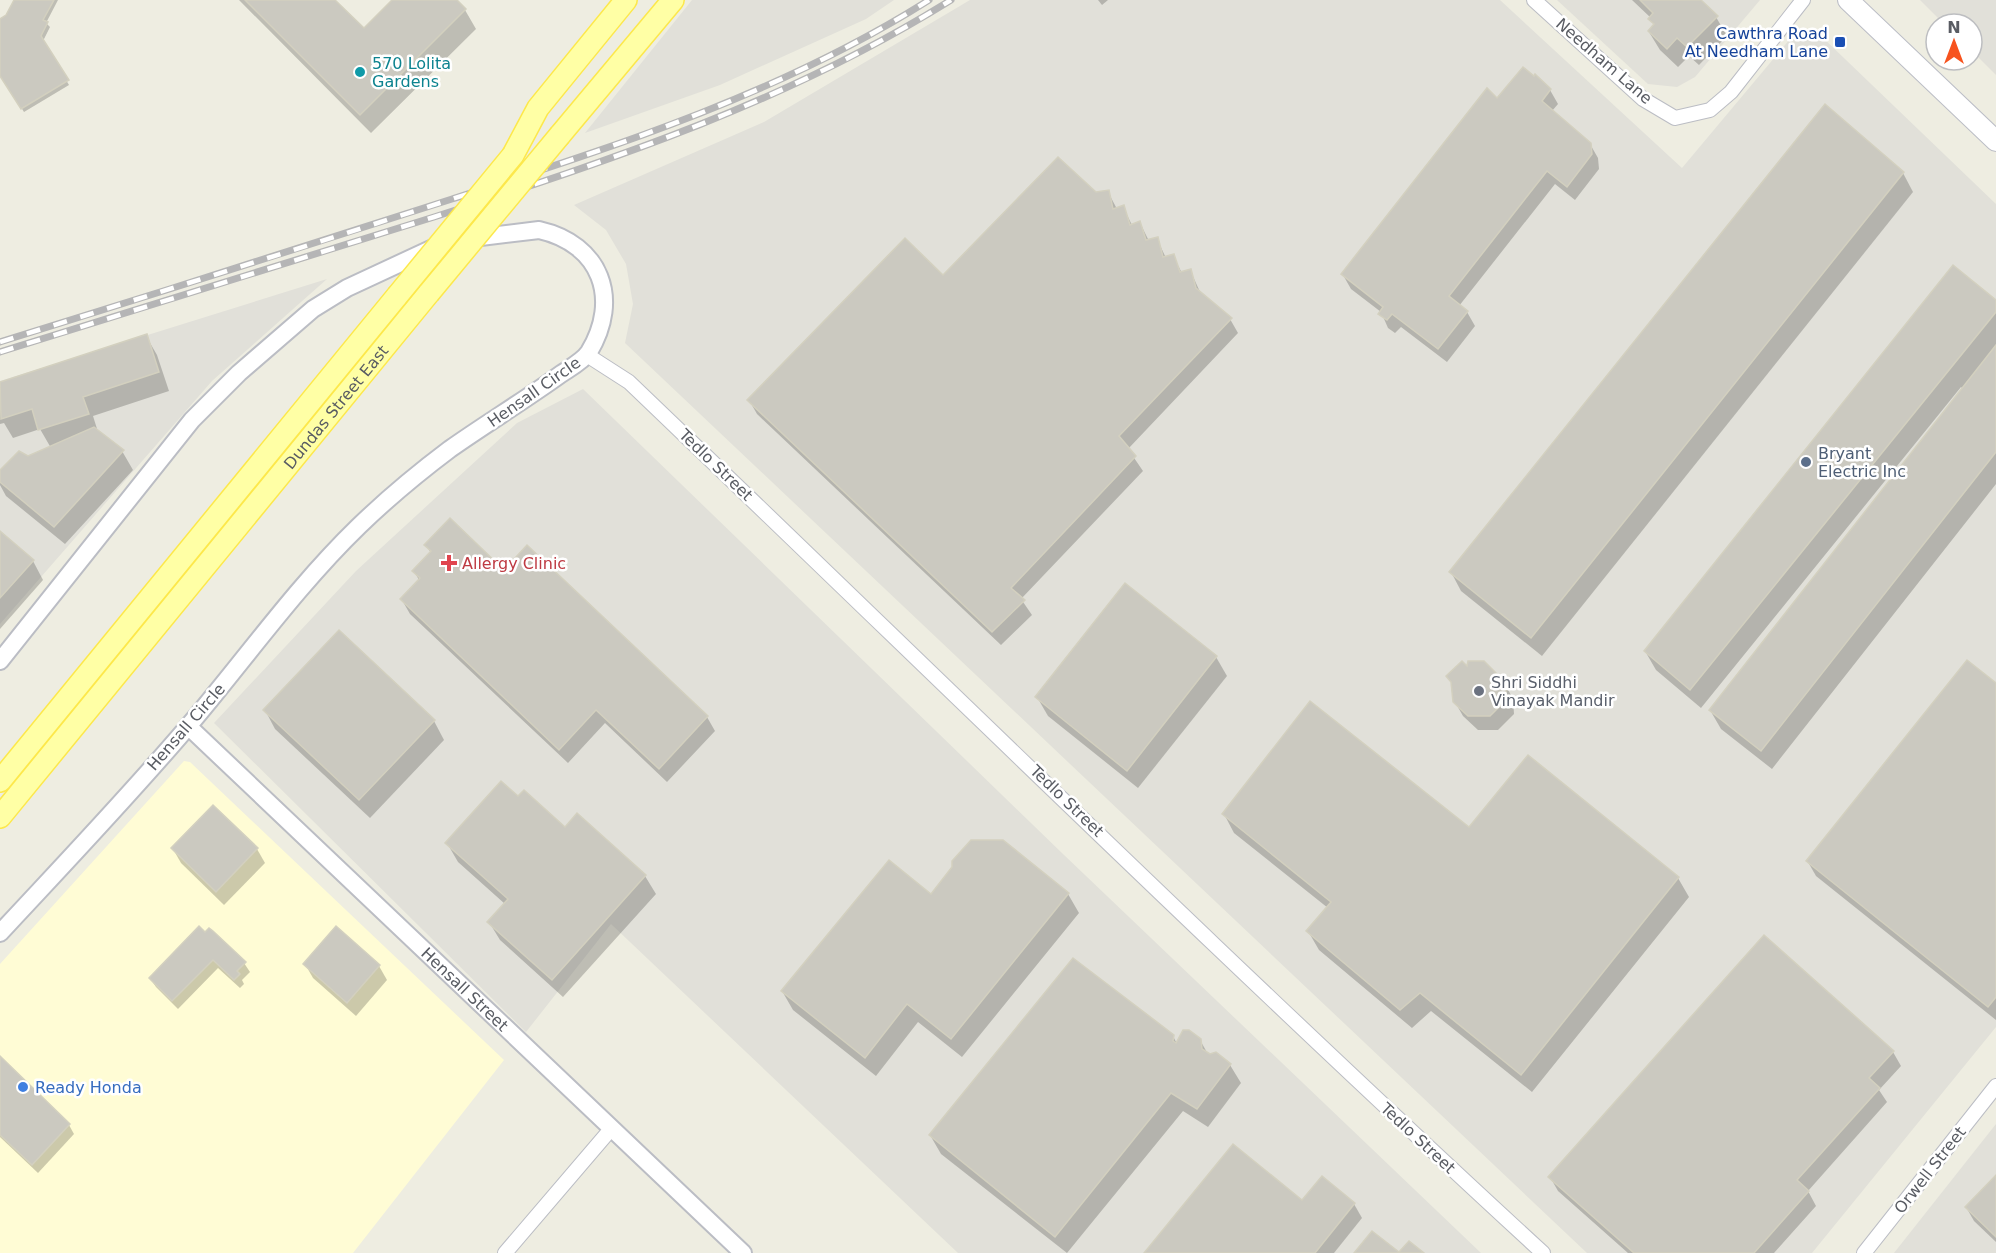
<svg xmlns="http://www.w3.org/2000/svg" width="1996" height="1253" viewBox="0 0 1996 1253" font-family="'DejaVu Sans',sans-serif">
	<style>
		.commercial { fill: #fffcd5 }
		.industrial { fill: #e1e0d9 }
		.shadow { fill: #0003 }
		.building { fill: #cbc9c0; stroke: #d3d0bf; stroke-width: 1.5 }
		.lines { fill: none; stroke-linecap: round; stroke-linejoin: round }
		.minor-casing { stroke: #bbbdc4; stroke-width: 16 }
		.tertiary-casing { stroke: #bbbdc4; stroke-width: 20 }
		.secondary-casing { stroke: #bcbec6; stroke-width: 22 }
		.primary-casing { stroke: #fde84b; stroke-width: 24 }
		.minor { stroke: #fff; stroke-width: 14 }
		.tertiary { stroke: #fff; stroke-width: 16 }
		.secondary { stroke: #fff; stroke-width: 20 }
		.primary { stroke: #ffffa5; stroke-width: 21 }
		.rail-casing { stroke: #b5b5b6; stroke-width: 7 }
		.rail { stroke: #fff; stroke-width: 4.5; stroke-dasharray: 14; stroke-linecap: butt }
		.primary-bridge-casing { stroke: #fde84b; stroke-width: 24; stroke-linecap: butt }
		.primary-bridge { stroke: #ffffa5; stroke-width: 21 }
		.transit-dot { fill: #1a4fb4; stroke: #fff; stroke-width: 2 }
		.culture-dot { fill: #0f9aa8; stroke: #fff; stroke-width: 2 }
		.service-dot { fill: #5c6f8a; stroke: #fff; stroke-width: 2 }
		.health-dot { fill: #e0444e; stroke: #fff; stroke-width: 2 }
		.worship-dot { fill: #6b7280; stroke: #fff; stroke-width: 2 }
		.shop-dot { fill: #3f7fe0; stroke: #fff; stroke-width: 2 }
		.labels { text-anchor: middle; dominant-baseline: central; stroke-width: 5; stroke-linejoin: round; paint-order: stroke }
		.transit-label { font-size: 16px; fill: #164399; stroke: #fff; text-anchor: end }
		.street-label { font-size: 16px; fill: #595c63; stroke: #fff }
		.culture-label { font-size: 16px; fill: #0d838f; stroke: #fff; text-anchor: start }
		.service-label { font-size: 16px; fill: #4e5e75; stroke: #fff; text-anchor: start }
		.health-label { font-size: 16px; fill: #be3a42; stroke: #fff; text-anchor: start }
		.worship-label { font-size: 16px; fill: #5b616d; stroke: #fff; text-anchor: start }
		.shop-label { font-size: 16px; fill: #366cbe; stroke: #fff; text-anchor: start }
	</style>
	<rect width="100%" height="100%" fill="#eeede1"/>
	<polygon class="commercial" points="184,761 190,762 504,1060 353,1253 0,1253 0,964"/>
	<g class="industrial">
		<polygon points="692,0 894,0 866,19 720,85 585,133"/>
		<polygon points="970,0 1500,0 1682,168 1790,39 1820,35 1996,204 1996,1027 1812,1253 1587,1253 625,343 633,304 626,264 606,230 574,205 764,122"/>
		<polygon points="1557,0 1760,0 1695,77 1677,87 1648,84"/>
		<polygon points="1920,0 1996,0 1996,75 1972,51 1972,24 1944,24"/>
		<polygon points="327,279 212,381 0,624 0,381"/>
		<polygon points="583,389 1063,854 1481,1253 958,1253 611,924 526,1032 214,723 356,571 517,423"/>
		<polygon points="1996,1124 1996,1253 1894,1253"/>
	</g>
	<g class="shadow">
		<polygon points="16,0 58,0 46,23 50,27 43,41 69,85 24,112 0,74 0,21 7,16"/>
		<polygon points="239,0 333,0 364,31 394,0 455,0 465,10 476,29 371,133"/>
		<polygon points="1098,0 1108,0 1102,5"/>
		<polygon points="1632,0 1699,0 1716,17 1727,36 1699,65 1689,56 1678,67 1660,50 1649,32 1654,26 1651,18"/>
		<polygon points="1550,90 1558,104 1552,111 1590,144 1598,158 1599,169 1575,200 1555,184 1459,306 1467,312 1475,326 1447,362 1401,327 1395,333 1388,328 1381,312 1351,289 1343,275 1498,100"/>
		<polygon points="1903,173 1913,192 1542,656 1461,591 1451,572"/>
		<polygon points="1108,192 1117,209 1123,207 1132,225 1140,223 1149,241 1157,239 1166,258 1173,256 1182,273 1190,270 1201,294 1230,319 1238,333 1128,449 1143,471 1021,599 1032,615 1001,645 757,414 749,400 943,277 1095,194"/>
		<polygon points="1996,302 1996,484 1772,769 1721,729 1710,710 1963,389 1961,387 1701,708 1656,670 1645,651"/>
		<polygon points="146,336 157,355 169,391 93,416 98,432 122,451 133,470 65,544 6,496 0,485 0,473 51,448 40,429 13,438 4,423 0,424 0,383"/>
		<polygon points="0,533 33,561 43,580 0,629"/>
		<polygon points="426,545 505,572 527,547 707,717 715,731 667,782 605,723 568,763 410,614 402,600 419,580 414,571 431,553"/>
		<polygon points="1216,657 1227,676 1138,788 1048,716 1037,697"/>
		<polygon points="1448,677 1505,684 1513,699 1514,714 1498,730 1478,730 1463,716 1455,702 1453,685"/>
		<polygon points="1996,685 1996,1020 1816,876 1808,862"/>
		<polygon points="265,710 434,721 444,740 370,818 275,729"/>
		<polygon points="519,798 645,876 656,894 563,997 500,940 489,922 505,904 458,862 447,843"/>
		<polygon points="1224,814 1469,829 1678,878 1689,897 1532,1092 1431,1011 1412,1028 1319,950 1308,931 1328,908 1234,833"/>
		<polygon points="1002,841 1068,894 1079,913 962,1057 918,1022 876,1076 793,1010 782,991 931,896"/>
		<polygon points="173,849 257,849 265,863 224,905 181,863"/>
		<polygon points="199,928 244,963 250,972 242,980 244,984 240,988 218,968 178,1009 156,987 150,978"/>
		<polygon points="336,928 379,966 387,980 356,1016 313,978 305,964"/>
		<polygon points="1173,1036 1177,1044 1200,1040 1209,1056 1230,1065 1241,1083 1208,1127 1183,1111 1067,1253 941,1154 930,1135"/>
		<polygon points="1893,1052 1901,1066 1879,1090 1887,1102 1808,1191 1816,1206 1774,1253 1628,1253 1558,1191 1550,1177"/>
		<polygon points="0,1058 69,1125 74,1134 38,1173 0,1137"/>
		<polygon points="1996,1177 1996,1242 1974,1221 1966,1207"/>
		<polygon points="1354,1204 1362,1218 1334,1253 1145,1253"/>
	</g>
	<g class="building">
		<polygon points="14,0 54,0 43,20 48,22 41,36 69,80 21,109 0,76 0,19 6,15"/>
		<polygon points="245,0 335,0 364,28 392,0 457,0 466,9 360,115"/>
		<polygon points="1640,0 1701,0 1718,16 1687,47 1677,38 1667,49 1648,31 1654,24 1648,19 1653,13"/>
		<polygon points="1523,67 1534,76 1535,74 1551,89 1542,101 1591,143 1592,154 1567,187 1547,171 1449,296 1468,311 1438,349 1392,314 1387,320 1378,314 1383,307 1341,274 1487,88 1497,98"/>
		<polygon points="1825,104 1904,172 1531,638 1449,572"/>
		<polygon points="1058,157 1096,192 1109,190 1113,209 1124,205 1130,225 1140,221 1146,240 1158,237 1163,257 1174,254 1180,272 1191,269 1196,288 1232,318 1119,436 1136,456 1011,588 1025,600 992,632 747,400 905,238 943,275"/>
		<polygon points="1953,265 1996,300 1996,312 1690,690 1644,651"/>
		<polygon points="147,334 159,372 83,397 89,414 38,430 32,409 1,419 0,382"/>
		<polygon points="1996,345 1996,452 1761,751 1709,710"/>
		<polygon points="94,427 124,450 54,527 0,482 0,470 19,451 28,456"/>
		<polygon points="450,518 504,570 527,545 708,716 659,769 596,710 559,750 400,599 420,578 412,571 431,551 424,545"/>
		<polygon points="0,531 34,560 0,598"/>
		<polygon points="1125,583 1217,656 1127,771 1035,697"/>
		<polygon points="339,630 435,720 359,800 263,710"/>
		<polygon points="1967,660 1996,683 1996,997 1988,1007 1806,861"/>
		<polygon points="1462,661 1467,666 1468,661 1484,661 1506,683 1506,700 1490,716 1468,716 1453,702 1451,682 1446,676"/>
		<polygon points="1310,701 1469,827 1528,755 1679,877 1521,1075 1420,993 1400,1010 1306,931 1331,902 1222,814"/>
		<polygon points="501,781 518,796 524,790 565,827 577,813 646,875 552,980 487,922 508,899 445,843"/>
		<polygon points="213,805 258,848 216,892 171,848"/>
		<polygon points="971,840 1003,840 1069,893 951,1039 907,1004 865,1058 781,991 889,860 931,894 952,867 952,861"/>
		<polygon points="199,926 205,932 209,928 213,931 246,962 237,971 240,974 234,980 213,960 172,1001 149,978"/>
		<polygon points="336,926 380,965 347,1003 303,964"/>
		<polygon points="1764,935 1894,1051 1869,1078 1880,1088 1797,1180 1809,1191 1754,1253 1634,1253 1548,1177"/>
		<polygon points="1073,958 1174,1035 1173,1041 1176,1043 1183,1030 1189,1030 1201,1039 1202,1049 1210,1054 1216,1052 1231,1064 1197,1109 1171,1093 1055,1237 929,1135"/>
		<polygon points="0,1056 70,1124 32,1165 0,1135"/>
		<polygon points="1233,1144 1302,1200 1322,1176 1355,1203 1315,1253 1144,1253"/>
		<polygon points="1996,1175 1996,1237 1965,1207"/>
		<polygon points="1372,1231 1399,1252 1409,1241 1424,1253 1354,1253"/>
	</g>
	<g class="lines">
		<g class="minor-casing">
			<g id="minor">
				<polyline points="1534,0 1643,99 1675,118 1710,110 1731,92 1803,0"/>
				<path d="M587 355 629 382C933 673 1233 968 1543 1253"/>
				<polyline points="505,1253 611,1129"/>
				<polyline points="1864,1253 1996,1086"/>
			</g>
		</g>
		<g class="tertiary-casing">
			<g id="tertiary">
				<path d="M0 661 192 420 239 373 313 309 347 288 448 241 539 230C601 244 621 299 589 352 583 361 570 368 561 374 525 400 487 423 450 449 418 473 387 499 359 526 297 586 246 658 191 723 130 795 64 864 0 933"/>
				<path id="s1" d="M188 726 743 1253"/>
			</g>
		</g>
		<g class="secondary-casing">
			<polyline id="secondary" points="1848,0 1996,141"/>
		</g>
		<g class="primary-casing">
			<g id="primary">
				<polyline points="560,135 673,0"/>
				<polyline points="513,155 538,108 626,0"/>
				<polyline points="0,781 397,296"/>
				<path id="s2" d="M0 817 429 293"/>
			</g>
		</g>
		<use href="#minor" class="minor"/>
		<use href="#tertiary" class="tertiary"/>
		<use href="#secondary" class="secondary"/>
		<use href="#primary" class="primary"/>
		<g class="rail-casing">
			<g id="rail">
				<path d="M0 342C151 295 301 248 452 199 616 146 782 93 929 0"/>
				<path d="M0 352C145 307 290 262 434 217 615 159 789 101 951 0"/>
			</g>
		</g>
		<use href="#rail" class="rail"/>
		<g class="primary-bridge-casing">
			<g id="primary-bridge">
				<polyline points="429,293 560,135"/>
				<polyline points="397,296 513,155"/>
			</g>
		</g>
		<use href="#primary-bridge" class="primary-bridge"/>
	</g>
	<rect class="transit-dot" x="1834" y="36" width="12" height="12" rx="3"/>
	<circle class="culture-dot" cx="360" cy="72" r="6"/>
	<circle class="service-dot" cx="1806" cy="462" r="6"/>
	<path class="health-dot" d="M446 554h6v6h6v6h-6v6h-6v-6h-6v-6h6z"/>
	<circle class="worship-dot" cx="1479" cy="691" r="6"/>
	<circle class="shop-dot" cx="23" cy="1087" r="6"/>
	<g class="labels">
		<g class="transit-label">
			<text x="1828" y="33">Cawthra Road<tspan x="1828" dy="18">At Needham Lane</tspan></text>
		</g>
		<g class="street-label">
			<text transform="translate(1604 61) rotate(41)">Needham Lane</text>
			<text transform="translate(534 392) rotate(-35)">Hensall Circle</text>
			<text stroke="none"><textPath href="#s2" startOffset="530">Dundas Street East</textPath></text>
			<text transform="translate(716 465) rotate(44)">Tedlo Street</text>
			<text transform="translate(186 727) rotate(-49)">Hensall Circle</text>
			<text transform="translate(1067 801) rotate(44)">Tedlo Street</text>
			<text stroke="none"><textPath href="#s1" startOffset="382">Hensall Street</textPath></text>
			<text transform="translate(1418 1138) rotate(43)">Tedlo Street</text>
			<text transform="translate(1930 1170) rotate(-52)">Orwell Street</text>
		</g>
		<g class="culture-label">
			<text x="372" y="63">570 Lolita<tspan x="372" dy="18">Gardens</tspan></text>
		</g>
		<g class="service-label">
			<text x="1818" y="453">Bryant<tspan x="1818" dy="18">Electric Inc</tspan></text>
		</g>
		<g class="health-label">
			<text x="462" y="563">Allergy Clinic</text>
		</g>
		<g class="worship-label">
			<text x="1491" y="682">Shri Siddhi<tspan x="1491" dy="18">Vinayak Mandir</tspan></text>
		</g>
		<g class="shop-label">
			<text x="35" y="1087">Ready Honda</text>
		</g>
	</g>
	<g transform="translate(1954 42)"><circle r="28" fill="#ffffff" stroke="#bdbec1" stroke-width="1.5"/>
	<path d="M0-4.5L10 22L0 15L-10 22Z" fill="#f7531e"/>
	<text y="-9" font-size="16" font-weight="bold" text-anchor="middle" fill="#595c63">N</text>
	</g>
</svg>
